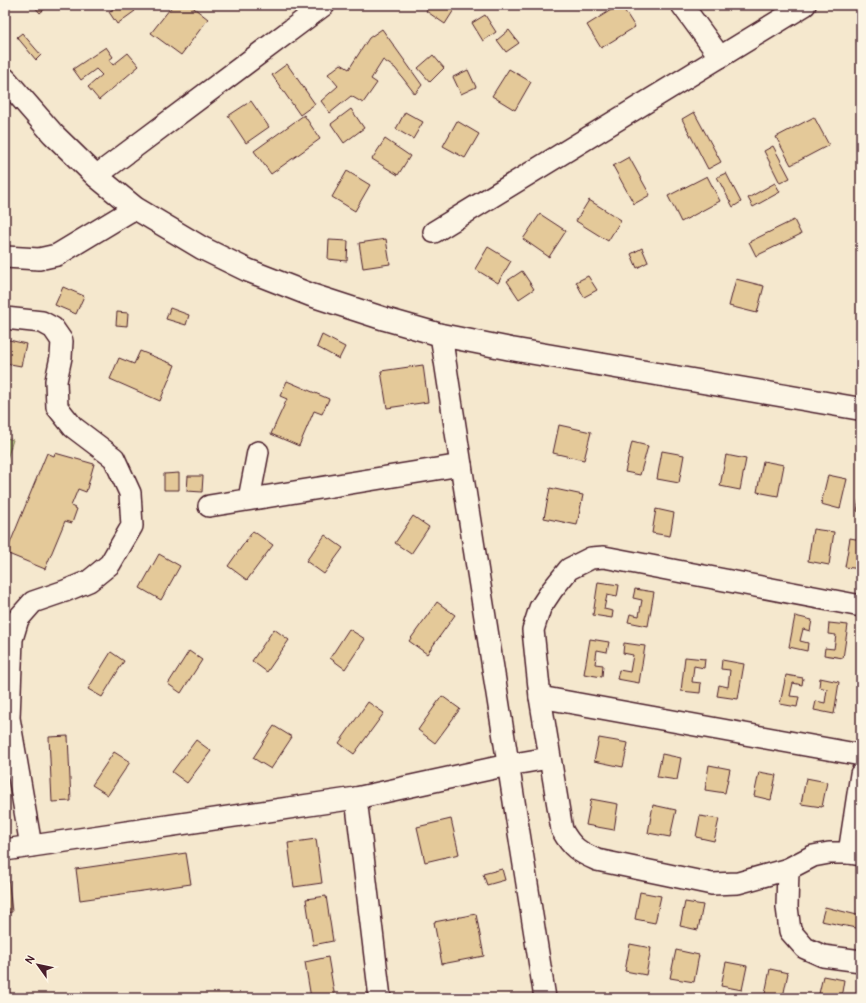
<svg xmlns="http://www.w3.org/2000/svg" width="866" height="1003" viewBox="0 0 866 1003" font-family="Pangolin,sans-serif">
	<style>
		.green { fill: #bcd389; stroke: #83795a }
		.building { fill: #e4c999; stroke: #4a1f2b }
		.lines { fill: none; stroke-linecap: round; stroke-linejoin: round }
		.minor-casing { stroke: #4a1f2b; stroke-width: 24 }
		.tertiary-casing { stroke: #4a1f2b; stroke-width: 25 }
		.minor { stroke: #fcf5e5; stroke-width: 21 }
		.tertiary { stroke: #fcf5e5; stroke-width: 22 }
	</style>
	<rect width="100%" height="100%" fill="#f5e8ce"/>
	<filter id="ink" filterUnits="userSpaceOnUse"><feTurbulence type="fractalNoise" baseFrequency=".025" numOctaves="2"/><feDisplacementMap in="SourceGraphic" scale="8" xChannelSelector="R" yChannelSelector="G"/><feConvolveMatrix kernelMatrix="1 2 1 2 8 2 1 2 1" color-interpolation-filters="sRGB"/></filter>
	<g filter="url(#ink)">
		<polygon class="green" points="5,437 13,440 5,465"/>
		<g class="building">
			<polygon points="33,5 49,5 40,13"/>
			<polygon points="118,5 130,5 135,11 117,24 109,12"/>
			<polygon points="173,5 190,5 208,19 181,55 151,33"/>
			<polygon points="430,5 457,5 445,24 426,11"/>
			<polygon points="619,5 621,5 635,27 601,48 587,25"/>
			<polygon points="485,15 496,32 483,41 472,23"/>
			<polygon points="382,29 422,85 415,94 395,68 383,60 371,79 377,83 363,103 351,96 330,113 321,101 338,86 328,74 341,64 349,69 369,38"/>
			<polygon points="509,30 519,43 506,52 497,40"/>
			<polygon points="22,33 41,55 36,60 17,37"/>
			<polygon points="106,47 113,57 109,60 113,65 128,53 139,66 99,100 88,87 102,75 96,69 81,80 73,69"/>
			<polygon points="433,55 444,68 430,82 418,68"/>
			<polygon points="287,64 315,104 300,115 272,75"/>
			<polygon points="509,69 531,82 515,110 492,96"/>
			<polygon points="468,70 476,87 461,94 453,77"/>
			<polygon points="251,101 269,127 246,143 228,116"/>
			<polygon points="351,109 364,128 344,143 331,124"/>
			<polygon points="405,112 423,122 413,139 396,129"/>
			<polygon points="694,112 721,162 708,169 682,119"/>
			<polygon points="304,115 320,139 271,174 254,151"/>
			<polygon points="814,117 829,145 791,165 776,137"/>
			<polygon points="457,121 479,134 465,158 443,146"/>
			<polygon points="385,139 410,156 398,175 372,159"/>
			<polygon points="773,146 790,178 780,183 764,151"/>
			<polygon points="629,157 650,195 634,204 613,166"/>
			<polygon points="347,171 370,185 355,211 332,197"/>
			<polygon points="726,173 741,202 733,207 717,177"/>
			<polygon points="707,176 720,201 681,222 668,196"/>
			<polygon points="775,183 780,192 753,207 748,198"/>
			<polygon points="589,200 621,220 608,241 576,221"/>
			<polygon points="540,214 566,231 549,257 523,239"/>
			<polygon points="794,220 801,234 756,256 749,242"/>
			<polygon points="386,239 390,264 363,268 359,243"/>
			<polygon points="329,240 348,241 347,261 328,259"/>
			<polygon points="488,247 511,261 498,283 475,269"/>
			<polygon points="642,248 648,262 637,268 631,254"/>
			<polygon points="522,271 534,289 519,299 507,281"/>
			<polygon points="588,276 597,290 584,297 576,282"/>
			<polygon points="736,279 764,286 757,313 729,306"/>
			<polygon points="63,287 84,296 76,314 55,305"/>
			<polygon points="170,308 189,315 186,325 166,319"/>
			<polygon points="117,312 128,313 127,326 116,325"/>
			<polygon points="322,335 345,347 339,359 317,347"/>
			<polygon points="5,339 26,344 21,366 5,363"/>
			<polygon points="140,351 175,365 160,401 110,379 119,358 134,364"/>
			<polygon points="423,365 428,402 387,408 381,371"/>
			<polygon points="287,381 329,399 322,414 314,411 299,446 271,434 287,399 280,396"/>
			<polygon points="559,425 591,432 584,460 553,453"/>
			<polygon points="632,442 648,446 640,475 625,472"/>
			<polygon points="662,451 684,455 679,483 657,479"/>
			<polygon points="47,453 54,456 55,453 94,464 86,492 78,489 71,506 77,509 72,523 65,521 45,569 6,553"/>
			<polygon points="726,455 746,459 740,490 720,486"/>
			<polygon points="763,461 784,465 778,496 757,492"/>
			<polygon points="179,473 179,490 164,490 164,474"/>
			<polygon points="828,475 847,479 840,509 821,504"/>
			<polygon points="188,476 203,476 202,492 187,491"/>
			<polygon points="550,488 583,495 577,525 544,518"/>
			<polygon points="861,492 861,512 857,511"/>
			<polygon points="656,509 674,513 670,536 652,533"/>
			<polygon points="413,516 429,527 411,554 395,543"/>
			<polygon points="813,529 834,532 829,565 808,561"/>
			<polygon points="253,531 273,545 247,580 228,566"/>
			<polygon points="325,535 343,548 324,574 306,561"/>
			<polygon points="850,538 861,540 861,569 845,567"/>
			<polygon points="159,554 180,566 161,600 140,588"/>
			<polygon points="598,582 619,585 617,597 607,595 604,609 613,611 612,618 593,615"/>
			<polygon points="635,589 654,592 648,626 628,622 630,614 639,616 642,600 633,598"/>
			<polygon points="437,602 455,615 427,654 409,641"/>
			<polygon points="795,616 812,620 810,631 803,629 800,641 808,643 807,651 789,647"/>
			<polygon points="829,623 848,625 843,658 824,655 825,648 834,649 836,635 828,634"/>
			<polygon points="274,629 289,640 267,672 252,661"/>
			<polygon points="349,629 365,639 345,669 330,658"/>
			<polygon points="590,639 609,642 607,652 597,650 595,664 603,665 602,677 584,674"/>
			<polygon points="624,643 645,646 639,683 617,679 619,670 630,672 633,655 623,653"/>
			<polygon points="189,651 202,660 181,693 168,684"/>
			<polygon points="111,652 124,661 102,697 88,689"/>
			<polygon points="685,657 705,659 704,668 694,666 692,682 701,683 700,693 681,691"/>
			<polygon points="722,660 744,664 738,699 717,696 719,685 728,687 730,670 721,669"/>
			<polygon points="786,675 803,678 802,685 793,683 790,696 799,697 797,707 780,704"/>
			<polygon points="820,678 839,682 834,714 814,710 816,701 825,703 827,689 819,687"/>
			<polygon points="442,696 460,709 435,743 418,730"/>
			<polygon points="368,702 384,713 354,754 339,743"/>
			<polygon points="274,726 292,737 271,769 253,758"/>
			<polygon points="68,736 71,801 52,802 49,737"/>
			<polygon points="599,738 628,743 623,767 594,761"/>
			<polygon points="196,740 211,751 187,783 172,772"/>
			<polygon points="114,752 130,762 108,795 92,785"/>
			<polygon points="662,754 681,758 677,780 657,777"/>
			<polygon points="709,765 730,769 725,793 705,790"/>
			<polygon points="759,772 776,775 771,800 754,796"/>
			<polygon points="806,778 827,782 822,807 801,804"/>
			<polygon points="591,799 618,804 614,830 586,825"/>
			<polygon points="653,805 676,810 670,837 648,833"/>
			<polygon points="700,816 719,819 714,841 696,837"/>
			<polygon points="451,819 459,854 425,862 417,827"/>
			<polygon points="316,839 322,883 294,887 288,843"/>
			<polygon points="186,853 191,884 80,900 76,869"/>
			<polygon points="502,869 505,880 487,885 483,874"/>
			<polygon points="8,875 12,912 5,913 5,876"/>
			<polygon points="640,892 661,896 655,923 635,919"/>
			<polygon points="326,896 333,941 313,945 306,899"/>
			<polygon points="685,902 703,905 698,930 680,926"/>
			<polygon points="825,907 861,916 861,929 821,921"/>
			<polygon points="476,914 484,956 442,964 434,922"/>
			<polygon points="630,944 651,948 646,975 625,971"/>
			<polygon points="676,950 699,955 694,982 670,978"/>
			<polygon points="328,957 335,998 311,998 305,962"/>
			<polygon points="726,962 747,966 742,990 721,986"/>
			<polygon points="770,969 788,973 783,997 765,994"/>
			<polygon points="823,976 844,980 841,998 818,998"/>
		</g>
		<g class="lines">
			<g class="minor-casing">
				<g id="minor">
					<polyline points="682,5 720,57"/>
					<polyline points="96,176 324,5"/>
					<polyline points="434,232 805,5"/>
					<polyline points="5,257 39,259 57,255 135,208"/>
					<polyline points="5,318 42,322 53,328 62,341 61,357 56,381 57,407 73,427 114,458 130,493 132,526 110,564 89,581 65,591 33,602 18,619 12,639 9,718 31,846"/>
					<polyline points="441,335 461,465 545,998"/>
					<polyline points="249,499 258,452"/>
					<polyline points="209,506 461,465"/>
					<path d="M861 606 604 557 591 558 569 569 552 590 540 608 533 630 540 697 562 830C572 848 579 852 597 860L712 884 738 883 788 869 813 856 829 853H849L861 855"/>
					<polyline points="540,697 861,755"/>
					<polyline points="356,798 380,998"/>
					<polyline points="5,850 356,798 508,765 549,758"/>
					<polyline points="849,853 861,774"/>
					<polyline points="788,869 787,907 790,931 805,948 823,956 861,961"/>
				</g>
			</g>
			<g class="tertiary-casing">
				<polyline id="tertiary" points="5,79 53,134 96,176 135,208 202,248 247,270 311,295 385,319 441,335 511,349 861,409"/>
			</g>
			<use href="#minor" class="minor"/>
			<use href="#tertiary" class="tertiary"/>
		</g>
	</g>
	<rect width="866" height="1003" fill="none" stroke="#fcf5e5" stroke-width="20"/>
	<rect x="10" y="10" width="846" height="983" fill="none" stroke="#4a1f2b" stroke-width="1.5" filter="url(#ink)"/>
	<g transform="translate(38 965) rotate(303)" stroke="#fcf5e5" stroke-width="3" paint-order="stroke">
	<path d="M0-3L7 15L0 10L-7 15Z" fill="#4a1f2b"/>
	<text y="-6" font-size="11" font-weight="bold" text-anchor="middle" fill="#4a1f2b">N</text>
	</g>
</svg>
